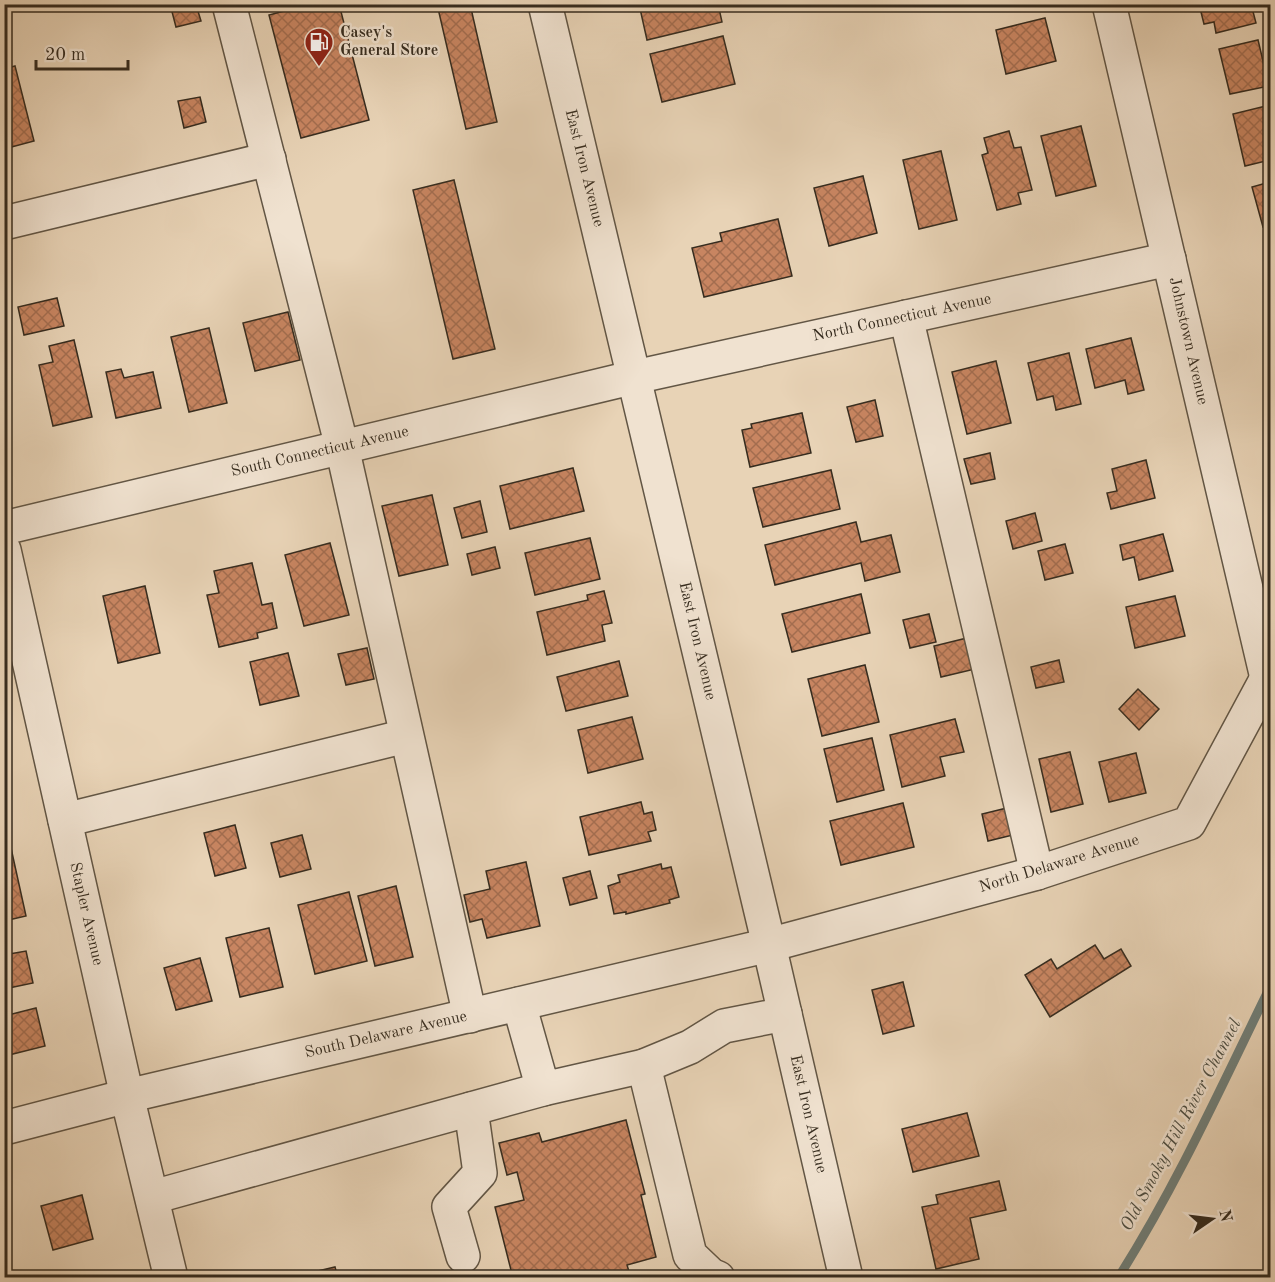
<svg xmlns="http://www.w3.org/2000/svg" width="1275" height="1282" viewBox="0 0 1275 1282" font-family="'Old Standard TT',serif">
	<style>
		.lines { fill: none; stroke-linecap: round; stroke-linejoin: round }
		.stream { stroke: #717f79; stroke-width: 9 }
		.building { fill: url(#building-cross-hatch); stroke: #362c1f; stroke-width: 1.5 }
		.minor-casing { stroke: #625645; stroke-width: 36 }
		.minor { stroke: #f0e2d0; stroke-width: 33 }
		.labels { text-anchor: middle; dominant-baseline: central; stroke-width: 5; stroke-linejoin: round; paint-order: stroke }
		.poi-label { font-size: 16px; font-weight: bold; fill: #362c1f; stroke: #f0e2d0; text-anchor: start }
		.street-label { font-size: 16px; fill: #362c1f; stroke: #f0e2d0 }
		.water-label { font-size: 18px; font-style: italic; fill: #4e4f44; stroke: #f0e2d0 }
	</style>
	<defs>
		<pattern id="building-cross-hatch" width="8" height="8" patternUnits="userSpaceOnUse" patternTransform="scale(1.5)"><rect width="8" height="8" fill="#c88561"/><path d="M0 0l8 8M0 8l8-8" fill="none" stroke="#a36d4f"/></pattern>
	</defs>
	<rect width="100%" height="100%" fill="#e8d3b6"/>
	<filter id="stains"><feTurbulence type="fractalNoise" baseFrequency=".00333" numOctaves="4"/><feColorMatrix values="0 0 0 0 .2 0 0 0 0 .09 0 0 0 0 .02 0 0 0 .5 -.17"/></filter>
	<radialGradient id="worn" r=".72"><stop offset=".6" stop-color="#630" stop-opacity="0"/><stop offset="1" stop-color="#630" stop-opacity=".3"/></radialGradient>
	<g class="lines">
		<path class="stream" d="M1118 1278C1177 1185 1222 1085 1270 987"/>
	</g>
	<g class="building">
		<polygon points="170,4 211,4 197,8 201,21 176,27"/>
		<polygon points="311,4 339,4 369,120 301,138 269,15"/>
		<polygon points="437,4 470,4 497,122 466,129"/>
		<polygon points="639,4 718,4 722,22 647,40"/>
		<polygon points="1199,4 1251,4 1256,23 1216,33 1214,22 1204,24"/>
		<polygon points="1045,18 1056,61 1006,74 996,30"/>
		<polygon points="723,36 735,84 662,102 650,54"/>
		<polygon points="1258,40 1269,86 1230,94 1219,49"/>
		<polygon points="15,66 34,141 4,149 4,69"/>
		<polygon points="200,97 206,122 184,128 178,101"/>
		<polygon points="1270,105 1270,160 1245,166 1233,114"/>
		<polygon points="1081,126 1096,186 1056,196 1041,136"/>
		<polygon points="1009,131 1014,148 1021,147 1032,190 1018,193 1021,204 997,210 982,155 988,153 984,138"/>
		<polygon points="941,151 957,220 919,229 903,160"/>
		<polygon points="863,176 877,233 829,246 814,188"/>
		<polygon points="454,180 495,349 453,359 413,190"/>
		<polygon points="1270,182 1270,225 1263,227 1252,187"/>
		<polygon points="778,219 792,276 704,297 692,248 722,241 720,233"/>
		<polygon points="57,298 64,326 24,335 18,307"/>
		<polygon points="288,312 300,360 255,371 243,323"/>
		<polygon points="209,328 227,403 189,412 171,337"/>
		<polygon points="1131,338 1144,390 1128,394 1125,380 1095,388 1086,349"/>
		<polygon points="74,340 92,417 53,426 39,365 53,362 49,346"/>
		<polygon points="1069,353 1081,404 1056,410 1053,396 1037,400 1028,363"/>
		<polygon points="996,361 1011,423 967,434 952,372"/>
		<polygon points="121,369 124,378 153,372 161,408 116,418 106,372"/>
		<polygon points="875,400 883,436 856,442 847,407"/>
		<polygon points="802,413 811,453 750,467 742,430 752,428 751,424"/>
		<polygon points="990,453 995,479 971,484 964,459"/>
		<polygon points="1146,460 1155,498 1111,509 1107,493 1117,491 1112,469"/>
		<polygon points="573,468 584,511 510,529 500,486"/>
		<polygon points="831,470 840,509 763,527 753,488"/>
		<polygon points="432,495 448,565 399,576 382,506"/>
		<polygon points="480,501 487,532 462,538 454,508"/>
		<polygon points="1035,513 1042,541 1013,549 1006,521"/>
		<polygon points="856,522 861,542 891,535 900,572 865,581 861,563 775,585 765,545"/>
		<polygon points="1163,534 1173,571 1139,580 1134,557 1123,560 1120,545"/>
		<polygon points="590,538 600,579 535,595 525,553"/>
		<polygon points="330,543 349,615 304,626 285,555"/>
		<polygon points="1065,544 1073,573 1045,580 1038,551"/>
		<polygon points="495,547 500,568 472,575 467,554"/>
		<polygon points="252,563 262,605 272,603 277,628 257,633 258,638 219,647 207,595 219,593 214,571"/>
		<polygon points="145,586 160,653 118,663 103,596"/>
		<polygon points="604,591 612,623 602,625 605,641 547,655 537,612 588,600 587,595"/>
		<polygon points="861,594 870,633 792,652 782,614"/>
		<polygon points="1175,596 1185,636 1135,648 1126,607"/>
		<polygon points="929,614 936,642 910,648 903,620"/>
		<polygon points="967,638 975,669 941,677 934,646"/>
		<polygon points="367,648 374,679 346,685 338,654"/>
		<polygon points="288,653 299,696 260,705 250,662"/>
		<polygon points="1059,660 1064,682 1036,688 1031,667"/>
		<polygon points="619,661 628,696 566,711 557,677"/>
		<polygon points="865,665 879,722 822,736 808,679"/>
		<polygon points="1138,689 1159,709 1139,730 1119,709"/>
		<polygon points="632,717 643,759 588,773 578,730"/>
		<polygon points="955,719 964,752 940,757 945,776 902,787 890,735"/>
		<polygon points="872,738 884,790 837,802 824,749"/>
		<polygon points="1070,752 1083,804 1051,812 1039,759"/>
		<polygon points="1136,753 1146,793 1109,802 1099,762"/>
		<polygon points="641,802 644,814 652,812 656,830 648,832 651,841 589,855 580,817"/>
		<polygon points="903,803 914,847 841,865 830,821"/>
		<polygon points="1011,807 1017,834 988,841 982,814"/>
		<polygon points="235,825 246,868 215,876 204,833"/>
		<polygon points="302,835 311,869 280,877 271,843"/>
		<polygon points="9,839 26,916 4,921 4,840"/>
		<polygon points="526,862 540,926 487,938 482,919 470,922 464,895 490,889 486,871"/>
		<polygon points="661,864 662,869 671,867 679,897 669,900 670,903 626,914 626,912 614,914 608,886 620,882 618,875"/>
		<polygon points="590,871 597,898 570,905 563,878"/>
		<polygon points="396,886 413,957 375,966 358,896"/>
		<polygon points="349,892 367,961 315,974 298,905"/>
		<polygon points="269,928 283,987 240,997 226,938"/>
		<polygon points="1095,945 1104,959 1121,949 1131,966 1050,1017 1025,975 1051,959 1057,969"/>
		<polygon points="26,951 33,983 4,989 4,955"/>
		<polygon points="200,958 212,1001 176,1010 164,968"/>
		<polygon points="903,982 914,1026 883,1034 872,990"/>
		<polygon points="36,1008 45,1046 5,1056 4,1016"/>
		<polygon points="967,1113 979,1156 913,1172 902,1129"/>
		<polygon points="626,1120 645,1194 641,1195 656,1257 627,1265 631,1278 554,1278 554,1276 549,1278 513,1278 495,1207 524,1200 517,1172 507,1175 499,1143 539,1133 542,1142"/>
		<polygon points="999,1181 1006,1210 970,1218 979,1259 936,1269 922,1207 938,1204 936,1195"/>
		<polygon points="82,1195 93,1239 53,1250 41,1206"/>
		<polygon points="335,1267 338,1278 288,1278"/>
	</g>
	<g class="lines">
		<g class="minor-casing">
			<g id="minor">
				<polyline points="229,4 342,447 470,1016"/>
				<polyline points="545,4 769,945 846,1278"/>
				<polyline points="1109,4 1267,678"/>
				<polyline points="4,223 269,159"/>
				<polyline points="906,317 1037,873"/>
				<polyline points="4,528 635,377 1169,259"/>
				<polyline points="4,550 127,1096 171,1278"/>
				<polyline points="65,820 406,736"/>
				<polyline points="519,1004 543,1089 644,1066 690,1047 724,1026 785,1014"/>
				<polyline points="644,1066 690,1255 711,1275 718,1278"/>
				<polyline points="4,1128 127,1096 769,945 1037,873 1189,823 1267,678 1270,675"/>
				<polyline points="153,1197 543,1089"/>
				<polyline points="463,1256 449,1207 480,1173 471,1109"/>
			</g>
		</g>
		<use href="#minor" class="minor"/>
	</g>
	<defs>
		<g id="fuel-pin" transform="scale(1.5)"><path d="M0 17L-7.5 6A9.5 9.5 0 1 1 7.5 6Z" fill="#8f2418" stroke="#f0e2d0"/><path d="M-5.5-6h7V0h2V4h1.3V-2.5L3-4.5l.8-.8L6-3V5H2.5V1h-1V6h-7ZM-4.2-4.7v3.2H.2V-4.7Z" fill="#fff"/></g>
	</defs>
	<g fill-rule="evenodd">
		<use href="#fuel-pin" x="319" y="42"/>
	</g>
	<g class="labels">
		<g class="poi-label">
			<text x="340" y="33">Casey's<tspan x="340" dy="18">General Store</tspan></text>
		</g>
		<g class="street-label">
			<text transform="translate(584 168) rotate(76)">East Iron Avenue</text>
			<text transform="translate(902 318) rotate(-12)">North Connecticut Avenue</text>
			<text transform="translate(1188 341) rotate(77)">Johnstown Avenue</text>
			<text transform="translate(320 452) rotate(-13)">South Connecticut Avenue</text>
			<text transform="translate(697 641) rotate(77)">East Iron Avenue</text>
			<text transform="translate(1059 864) rotate(-17)">North Delaware Avenue</text>
			<text transform="translate(86 914) rotate(77)">Stapler Avenue</text>
			<text transform="translate(386 1035) rotate(-13)">South Delaware Avenue</text>
			<text transform="translate(808 1114) rotate(77)">East Iron Avenue</text>
		</g>
		<g class="water-label">
			<text transform="translate(1181 1125) rotate(-62)">Old Smoky Hill River Channel</text>
		</g>
	</g>
	<rect width="1275" height="1282" fill="none" stroke="#e8d3b6" stroke-width="24"/>
	<rect x="6" y="6" width="1263" height="1270" fill="none" stroke="#362c1f" stroke-width="3"/>
	<rect x="12" y="12" width="1251" height="1258" fill="none" stroke="#362c1f" stroke-width="1.5"/>
	<g transform="translate(1212 1219) rotate(76)" stroke="#f0e2d0" stroke-width="4.5" paint-order="stroke">
	<path d="M0-4.5L10 22L0 15L-10 22Z" fill="#362c1f"/>
	<text y="-9" font-size="16" font-weight="bold" text-anchor="middle" fill="#362c1f">N</text>
	</g>
	<path d="M36 60v9h92v-9" fill="none" stroke="#362c1f" stroke-width="3"/>
	<text x="45" y="60" font-size="18" fill="#362c1f" stroke="#f0e2d0" stroke-width="4.5" paint-order="stroke">20 m</text>
	<rect width="100%" height="100%" filter="url(#stains)"/>
	<rect width="100%" height="100%" fill="url(#worn)"/>
</svg>
